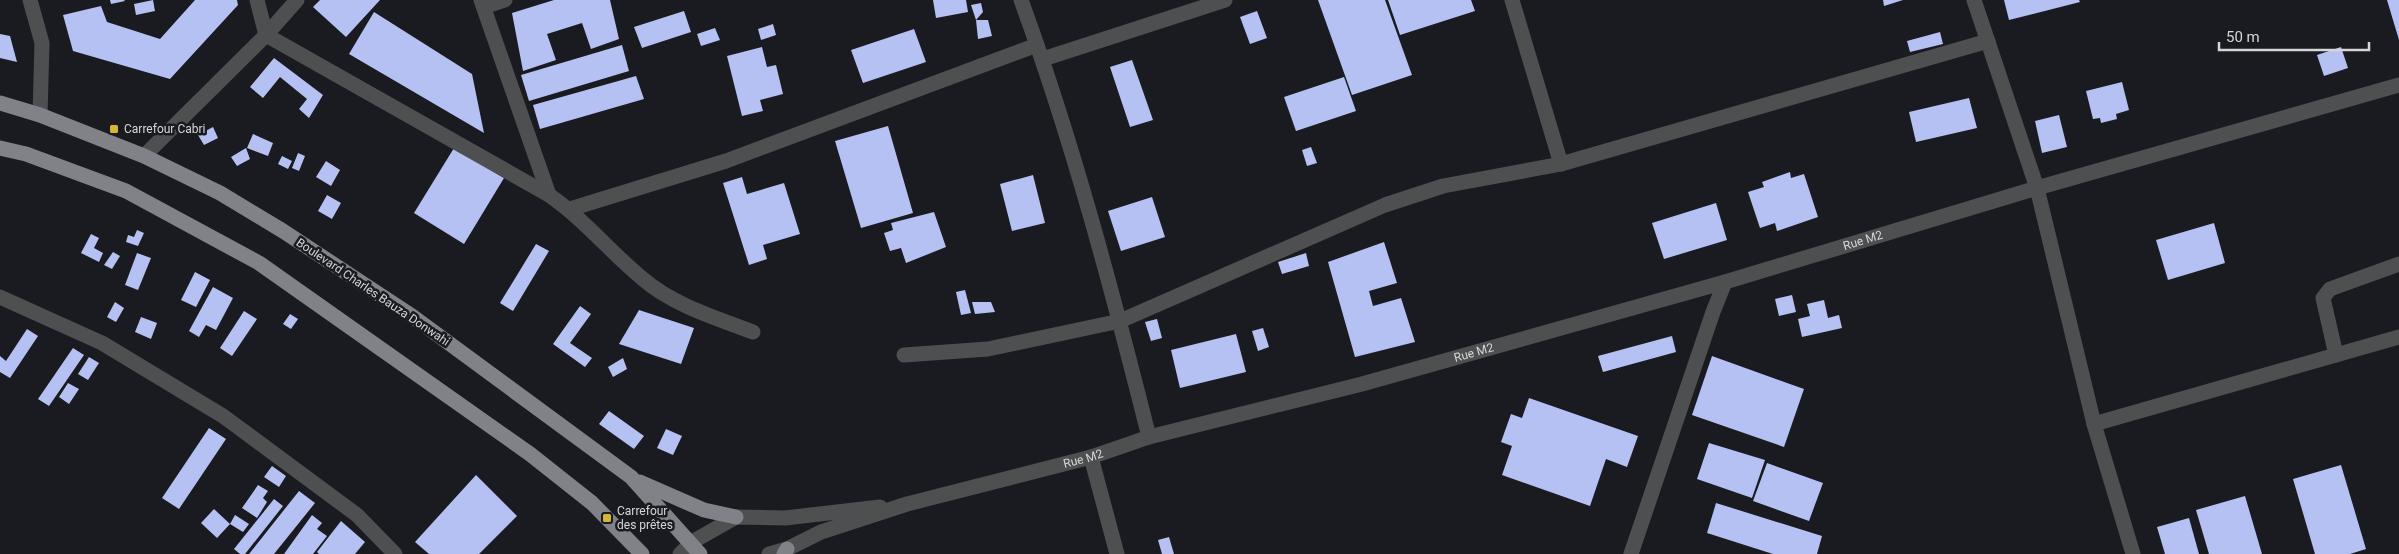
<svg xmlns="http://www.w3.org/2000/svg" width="2399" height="554" viewBox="0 0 2399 554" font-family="Roboto,sans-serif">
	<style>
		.building { fill: #b5c1f2 }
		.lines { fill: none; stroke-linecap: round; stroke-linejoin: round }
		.minor { stroke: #4e4f51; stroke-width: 15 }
		.major { stroke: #818287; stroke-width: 15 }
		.poi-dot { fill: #d5b535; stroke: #1a1b20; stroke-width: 2 }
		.labels { text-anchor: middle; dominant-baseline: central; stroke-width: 5; stroke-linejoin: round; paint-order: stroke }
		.poi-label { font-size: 12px; fill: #d6d6d9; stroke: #1a1b20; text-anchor: start }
		.street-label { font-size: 12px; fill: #d6d6d9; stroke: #1a1b20 }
	</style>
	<rect width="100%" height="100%" fill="#1a1b20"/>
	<g class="building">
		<polygon points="110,0 124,0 125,1 111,4"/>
		<polygon points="153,0 155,11 136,15 134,4"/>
		<polygon points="195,0 237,0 238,5 170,79 73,51 63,15 101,6 107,22 160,39"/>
		<polygon points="320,0 380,0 346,37 313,7"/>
		<polygon points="554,0 610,0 619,39 591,49 582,23 547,34 556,60 523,71 512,13"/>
		<polygon points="933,0 966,0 968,12 936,18"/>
		<polygon points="1318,0 1385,0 1412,75 1352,95"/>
		<polygon points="1388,0 1471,0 1475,11 1400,35"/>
		<polygon points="1883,0 1903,0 1884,6"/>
		<polygon points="2004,0 2079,0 2080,2 2009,20"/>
		<polygon points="2387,0 2399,0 2399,40"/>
		<polygon points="981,3 983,12 976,20 971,5"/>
		<polygon points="684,11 691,32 642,48 634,27"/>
		<polygon points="1257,11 1267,38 1250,44 1240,17"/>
		<polygon points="374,12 472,74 484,133 349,54"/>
		<polygon points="976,20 988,20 992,36 978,39"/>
		<polygon points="773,24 776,35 761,40 758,29"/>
		<polygon points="715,28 720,40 701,46 697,34"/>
		<polygon points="914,29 926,62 863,83 851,50"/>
		<polygon points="1940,32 1943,44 1910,52 1907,41"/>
		<polygon points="0,34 10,36 17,62 0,58"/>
		<polygon points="622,45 629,71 529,101 521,75"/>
		<polygon points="762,47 767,67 776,65 783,94 760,100 763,111 742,116 727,56"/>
		<polygon points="2341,47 2348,68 2324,76 2317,55"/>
		<polygon points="274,58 323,95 309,118 299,109 307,99 280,77 263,98 250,87"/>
		<polygon points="1132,60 1153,120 1130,127 1110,67"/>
		<polygon points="636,76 644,99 540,129 533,105"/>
		<polygon points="1344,77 1356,111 1296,131 1284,97"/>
		<polygon points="2122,82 2129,110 2116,114 2117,119 2101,123 2100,118 2093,119 2086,91"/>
		<polygon points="1969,98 1977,128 1916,142 1909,112"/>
		<polygon points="2059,115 2067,147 2042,153 2035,121"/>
		<polygon points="888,126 913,213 861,228 835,141"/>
		<polygon points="213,127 218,138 204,145 198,135"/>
		<polygon points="253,134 273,143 268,156 247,148"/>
		<polygon points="1311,147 1317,163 1307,166 1302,150"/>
		<polygon points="246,148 250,159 237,166 231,157"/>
		<polygon points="454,148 504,178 464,244 414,213"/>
		<polygon points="298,153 305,156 299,171 292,168"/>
		<polygon points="282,156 292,161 288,169 278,164"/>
		<polygon points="326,161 340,170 331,186 316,177"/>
		<polygon points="1790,172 1791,178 1804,174 1818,217 1777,231 1775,223 1760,228 1748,192 1764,187 1762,182"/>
		<polygon points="1033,175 1045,223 1012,231 1000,184"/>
		<polygon points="742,177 747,194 784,183 800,234 763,245 767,259 749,265 723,183"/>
		<polygon points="327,195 341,203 332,219 318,211"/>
		<polygon points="1152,197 1165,237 1121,251 1108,211"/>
		<polygon points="1716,203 1727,240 1664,259 1652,223"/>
		<polygon points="934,212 946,247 906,263 901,248 890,251 884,233 893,230 891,223"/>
		<polygon points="2214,223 2225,263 2168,280 2156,240"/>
		<polygon points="137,230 144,233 138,246 126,242 128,235 134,237"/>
		<polygon points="91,234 99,238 94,248 103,253 99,262 81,253"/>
		<polygon points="1384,242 1397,283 1369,291 1373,306 1401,298 1415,342 1355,357 1328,262"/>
		<polygon points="536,244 549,251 513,311 500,303"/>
		<polygon points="113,252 120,256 112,269 104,265"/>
		<polygon points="137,253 151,258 138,290 125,285"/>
		<polygon points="1306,253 1309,266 1282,274 1278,262"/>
		<polygon points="195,272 210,280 196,307 181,300"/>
		<polygon points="213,287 233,298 216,330 206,325 199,337 189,331"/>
		<polygon points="965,290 971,313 961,315 956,292"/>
		<polygon points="1792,295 1796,312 1779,316 1775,299"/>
		<polygon points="1824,300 1828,318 1839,315 1842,328 1802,337 1798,319 1810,316 1807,304"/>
		<polygon points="115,302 124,308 116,322 107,317"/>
		<polygon points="972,302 991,302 995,312 975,314"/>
		<polygon points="580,306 591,314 570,343 592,358 585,367 553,344"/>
		<polygon points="639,310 694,328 681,364 619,344"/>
		<polygon points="244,311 257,319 232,356 220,348"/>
		<polygon points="290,314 298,319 291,329 283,324"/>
		<polygon points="141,317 157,323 151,339 135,332"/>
		<polygon points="1157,319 1162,338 1151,341 1145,322"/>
		<polygon points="1263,328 1269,347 1258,351 1252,331"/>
		<polygon points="27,329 38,336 10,378 0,372 0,356 6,361"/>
		<polygon points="1236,334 1246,372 1180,388 1171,350"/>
		<polygon points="1672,336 1676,352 1603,372 1598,356"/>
		<polygon points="73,348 84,355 49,406 38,399"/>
		<polygon points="1712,356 1804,389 1784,447 1692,415"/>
		<polygon points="89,357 99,363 88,380 78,374"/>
		<polygon points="623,358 627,369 613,377 608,367"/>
		<polygon points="68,383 79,389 69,404 59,397"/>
		<polygon points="1529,398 1638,436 1627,467 1606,459 1590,506 1502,475 1512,446 1501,442 1511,414 1522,418"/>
		<polygon points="609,411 644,436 634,449 599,424"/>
		<polygon points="209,428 226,439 179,509 162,498"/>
		<polygon points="666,429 682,436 673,455 657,448"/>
		<polygon points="1709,443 1765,460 1752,498 1697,479"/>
		<polygon points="1767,463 1823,483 1809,521 1753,501"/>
		<polygon points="2341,465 2366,549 2350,554 2315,554 2293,479"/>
		<polygon points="272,466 286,476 279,487 264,477"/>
		<polygon points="476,475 517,516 479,554 429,554 415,542"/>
		<polygon points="258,485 268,491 263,498 267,502 257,518 242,508"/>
		<polygon points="299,491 315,503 274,554 249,554"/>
		<polygon points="2245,496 2262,554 2209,554 2196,510"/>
		<polygon points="274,499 283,506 245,554 240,554 234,549"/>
		<polygon points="1716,503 1822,536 1817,554 1773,554 1707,533"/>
		<polygon points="214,509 230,524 217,538 201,523"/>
		<polygon points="235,515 249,524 243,532 230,524"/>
		<polygon points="312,515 322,523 317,529 327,536 313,554 284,554"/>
		<polygon points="2189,518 2199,554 2165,554 2157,527"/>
		<polygon points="341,521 365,542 355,554 319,554 317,552"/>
		<polygon points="1169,537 1174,554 1162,554 1158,540"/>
	</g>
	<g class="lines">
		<g class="minor">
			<polyline points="30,0 42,43 40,115"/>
			<path d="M257 0 266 35 549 195C584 219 610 252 643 279 673 305 716 318 753 332"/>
			<polyline points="481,0 549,195"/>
			<path d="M1021 0C1073 142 1112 290 1149 437"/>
			<polyline points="1512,0 1561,164"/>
			<polyline points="1974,0 2037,188 2094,424 2133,554"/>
			<polyline points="484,7 505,0"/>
			<polyline points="1043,59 1225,0"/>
			<polyline points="144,156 266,35 297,0"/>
			<polyline points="570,209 726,161 1037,45"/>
			<polyline points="0,297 102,343 223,416 357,515 395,554"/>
			<polyline points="904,355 988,349 1120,321 1385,205 1443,186 1561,164 1988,41"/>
			<polyline points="2336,355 2323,298 2330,289 2399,264"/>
			<polyline points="2094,424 2399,337"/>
			<polyline points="1091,457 1117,554"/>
			<polyline points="680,554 692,542 736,517 785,518 880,507"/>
			<path id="s1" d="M769 554 787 549 821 532 907 504 1091 457 1149 437 1362 384 1725 282 2037 188 2399 85"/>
			<polyline points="1631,554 1713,312 1725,282"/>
		</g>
		<g class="major">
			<polyline points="0,103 40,115 144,156 220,193 283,231 412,316 631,477 700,554"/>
			<polyline points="0,148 26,154 126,191 259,263 530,454 592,503 642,554"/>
			<polyline points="640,482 704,510 736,517"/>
			<polyline points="784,554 787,549"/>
		</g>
	</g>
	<g class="poi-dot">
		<rect x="109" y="124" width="10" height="10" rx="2.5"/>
		<rect x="602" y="513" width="10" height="10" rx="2.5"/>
	</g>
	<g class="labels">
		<g class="poi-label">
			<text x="124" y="129">Carrefour Cabri</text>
			<text x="617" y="511">Carrefour<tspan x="617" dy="14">des prêtes</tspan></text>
		</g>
		<g class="street-label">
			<text stroke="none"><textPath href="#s1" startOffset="1139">Rue M2</textPath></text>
			<text transform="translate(373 292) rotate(34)">Boulevard Charles Bauza Donwahi</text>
			<text stroke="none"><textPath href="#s1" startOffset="734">Rue M2</textPath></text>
			<text stroke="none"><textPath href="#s1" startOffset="329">Rue M2</textPath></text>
		</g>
	</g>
	<path d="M2219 42v8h150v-8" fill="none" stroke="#d6d6d9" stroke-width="2.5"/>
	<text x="2226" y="42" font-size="15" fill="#d6d6d9" stroke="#1a1b20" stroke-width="4" paint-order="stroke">50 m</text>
</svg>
